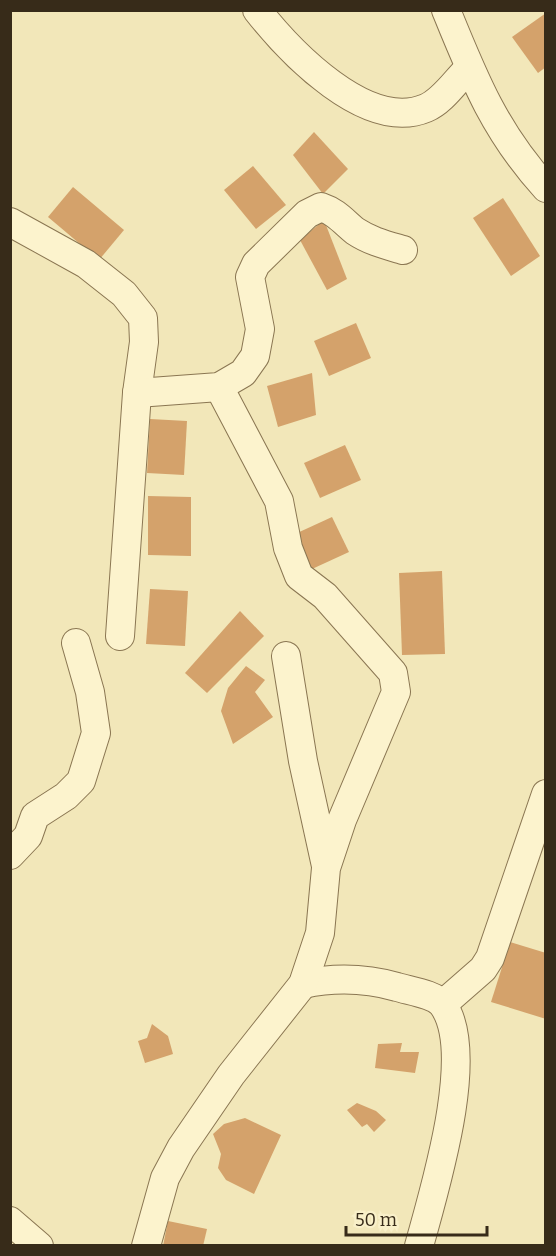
<svg xmlns="http://www.w3.org/2000/svg" width="556" height="1256" viewBox="0 0 556 1256" font-family="Bitter,serif">
	<style>
		.building { fill: #d4a26b }
		.lines { fill: none; stroke-linecap: round; stroke-linejoin: round }
		.minor-casing { stroke: #8a7652; stroke-width: 30 }
		.minor { stroke: #fcf3cd; stroke-width: 28 }
	</style>
	<rect width="100%" height="100%" fill="#f2e7b9"/>
	<g class="building">
		<polygon points="546,13 546,67 538,73 512,37"/>
		<polygon points="314,132 348,169 323,194 293,155"/>
		<polygon points="253,166 286,205 256,229 224,190"/>
		<polygon points="73,187 124,230 99,260 48,217"/>
		<polygon points="503,198 540,256 511,276 473,218"/>
		<polygon points="324,220 347,279 327,290 300,240"/>
		<polygon points="356,323 371,358 329,376 314,341"/>
		<polygon points="312,373 316,415 278,427 267,386"/>
		<polygon points="150,419 187,421 184,475 147,473"/>
		<polygon points="345,445 361,480 320,498 304,463"/>
		<polygon points="148,496 191,497 191,556 148,555"/>
		<polygon points="332,517 349,552 312,569 295,534"/>
		<polygon points="442,571 445,654 402,655 399,573"/>
		<polygon points="150,589 188,591 185,646 146,644"/>
		<polygon points="240,611 264,636 207,693 185,673"/>
		<polygon points="246,666 265,680 255,692 273,717 233,744 221,711 228,688"/>
		<polygon points="510,942 546,953 546,1019 491,1002"/>
		<polygon points="152,1024 168,1036 173,1054 145,1063 138,1041 147,1038"/>
		<polygon points="402,1043 400,1052 419,1052 415,1073 375,1068 378,1044"/>
		<polygon points="357,1103 376,1111 386,1120 374,1132 367,1124 362,1127 347,1110"/>
		<polygon points="245,1118 281,1135 254,1194 226,1180 218,1168 221,1154 213,1134 224,1124"/>
		<polygon points="168,1221 207,1229 203,1246 163,1246"/>
	</g>
	<g class="lines">
		<g class="minor-casing">
			<g id="minor">
				<path d="M257 10C290 52 367 133 426 108 443 101 456 80 469 68"/>
				<path d="M446 10C474 79 495 132 546 188"/>
				<polyline points="10,222 86,264 124,294 143,318 144,342 137,393 120,636"/>
				<path d="M137 393 219 387 243 373 255 356 260 329 250 277 256 264 307 214 321 207C336 212 343 221 355 231 370 241 386 245 403 250"/>
				<polyline points="286,656 303,761 326,866"/>
				<polyline points="10,855 28,836 35,816 66,796 81,781 96,733 90,692 76,643"/>
				<path d="M303 984C336 977 365 978 397 987 410 991 435 994 443 1005 477 1053 434 1191 419 1246"/>
				<polyline points="443,1004 483,969 490,958 546,794"/>
				<polyline points="10,1221 39,1246"/>
				<polyline points="146,1246 165,1178 181,1148 231,1075 303,984 320,933 326,868 342,820 396,692 393,673 325,596 299,576 288,548 279,501 219,387"/>
			</g>
		</g>
		<use href="#minor" class="minor"/>
	</g>
	<rect width="556" height="1256" fill="none" stroke="#372b19" stroke-width="24"/>
	<path d="M346 1226v9h141v-9" fill="none" stroke="#372b19" stroke-width="3"/>
	<text x="355" y="1226" font-size="18" fill="#372b19" stroke="#f9f0c9" stroke-width="4.5" paint-order="stroke">50 m</text>
</svg>
